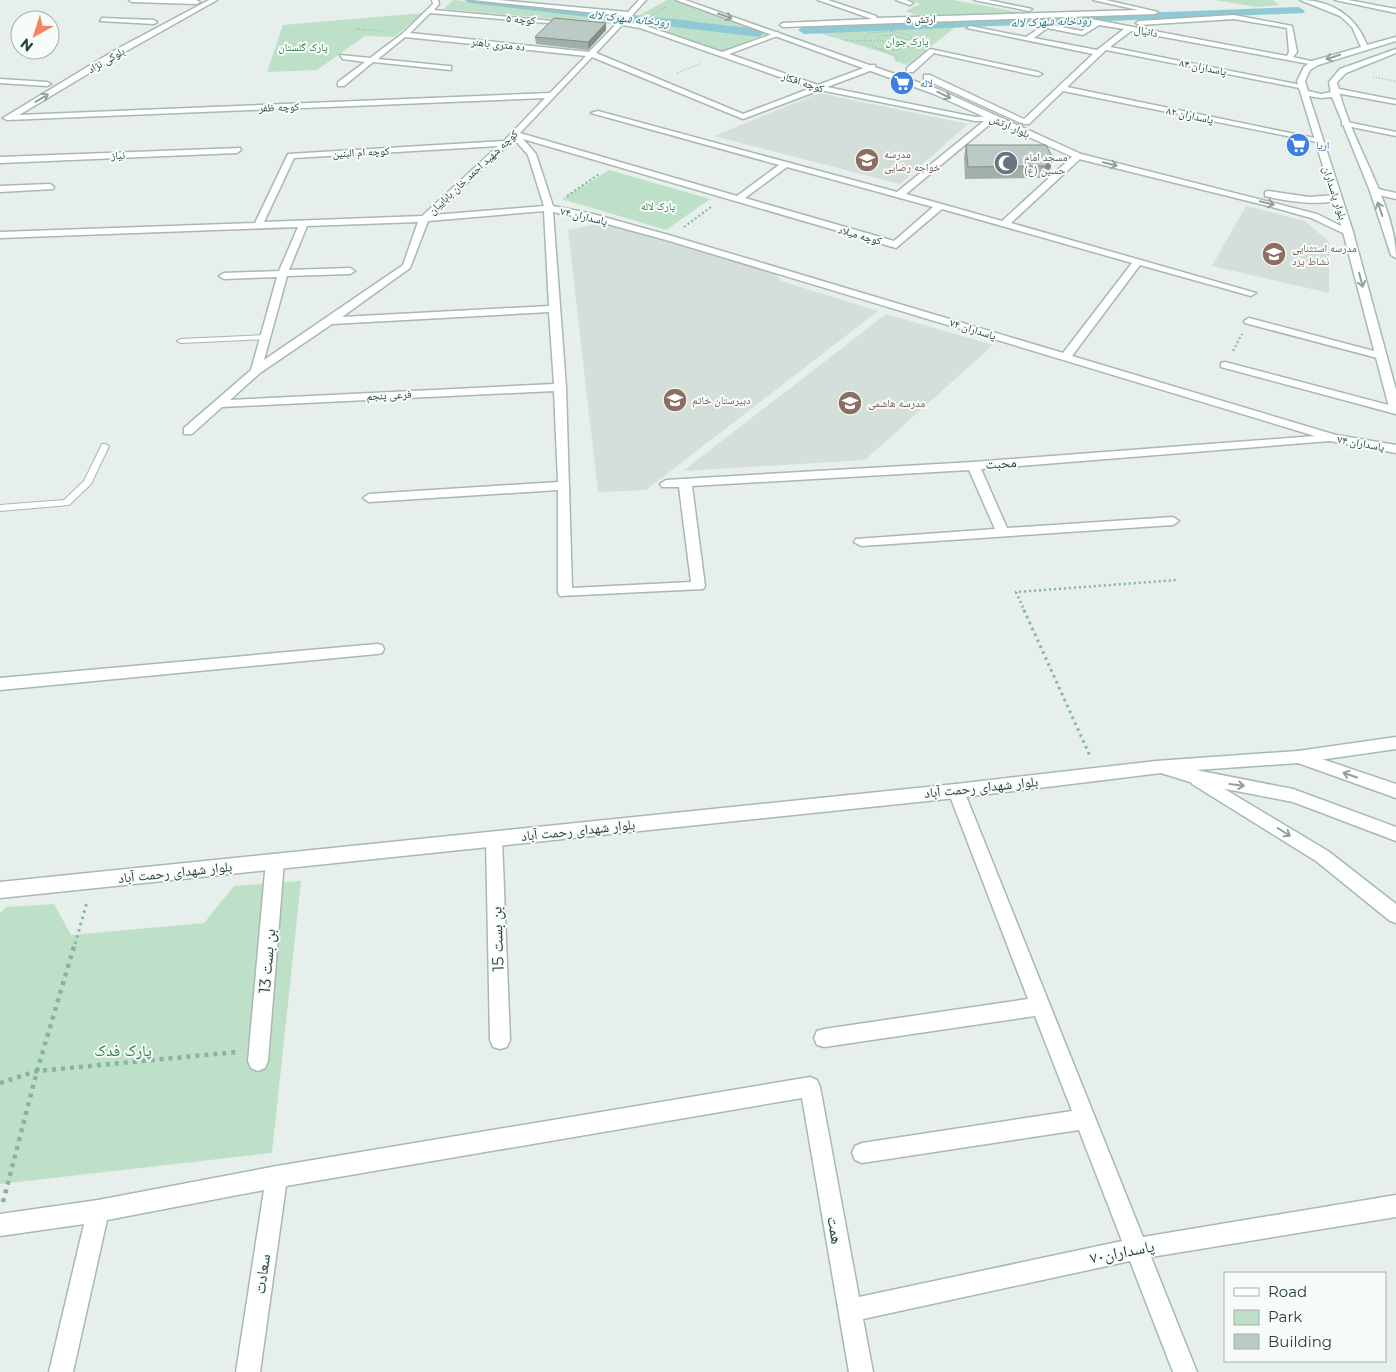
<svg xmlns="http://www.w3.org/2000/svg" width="1396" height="1372" viewBox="0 0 1396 1372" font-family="Montserrat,'Noto Naskh Arabic',sans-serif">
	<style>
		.built { fill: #d4dfda }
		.green { fill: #bfe0c8 }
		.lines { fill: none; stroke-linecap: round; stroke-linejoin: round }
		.canal { fill: #8ec9d4; fill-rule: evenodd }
		.service-casing { stroke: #a8b8b2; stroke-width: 2 }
		.minor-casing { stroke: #a8b8b2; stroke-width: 3 }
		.tertiary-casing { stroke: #a8b8b2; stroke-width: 3 }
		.secondary-casing { stroke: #a4bbb3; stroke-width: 3 }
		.path-far4 { stroke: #86b3a5; stroke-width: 1; stroke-dasharray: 1 2; stroke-linecap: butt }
		.path-far3 { stroke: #86b3a5; stroke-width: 2; stroke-dasharray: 2 2.5; stroke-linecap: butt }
		.path-far2 { stroke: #86b3a5; stroke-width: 2.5; stroke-dasharray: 2 3; stroke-linecap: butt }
		.path-far1 { stroke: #86b3a5; stroke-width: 3; stroke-dasharray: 2.5 4; stroke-linecap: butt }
		.path { stroke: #86b3a5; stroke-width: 4.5; stroke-dasharray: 4 5; stroke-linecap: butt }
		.service { fill: #fff; fill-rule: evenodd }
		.minor { fill: #fff; fill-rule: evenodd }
		.tertiary { fill: #fff; fill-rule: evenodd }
		.secondary { fill: #fff; fill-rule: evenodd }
		.wall { fill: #a1aea9 }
		.shaded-wall { fill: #838d89 }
		.building { fill: #bbcac4; stroke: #838d89 }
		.oneway { stroke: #92a09c }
		.labels { text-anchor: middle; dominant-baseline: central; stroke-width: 4; stroke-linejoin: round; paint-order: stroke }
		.far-street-label { font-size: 11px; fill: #24423a; stroke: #f7fbf9 }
		.far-park-label { font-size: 11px; fill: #2d7a4b; stroke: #f7fbf9 }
		.far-shop-label { font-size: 11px; fill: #366cbe; stroke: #f7fbf9; text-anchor: start }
		.far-education-label { font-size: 11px; fill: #785e54; stroke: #f7fbf9; text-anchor: start }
		.far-worship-label { font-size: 11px; fill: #5b616d; stroke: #f7fbf9; text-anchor: start }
		.far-water-label { font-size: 12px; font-style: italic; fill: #1c6f80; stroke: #f7fbf9 }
		.street-label { font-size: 14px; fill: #24423a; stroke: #f7fbf9 }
		.near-street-label { font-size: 16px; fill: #24423a; stroke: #f7fbf9 }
		.near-park-label { font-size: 16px; fill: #2d7a4b; stroke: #f7fbf9 }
	</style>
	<rect width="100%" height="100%" fill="#e6efeb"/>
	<g class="built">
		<polygon points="819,93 968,124 900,184 714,136"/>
		<polygon points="1246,206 1305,221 1329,242 1329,293 1212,266"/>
		<polygon points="602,223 776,274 781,281 878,311 646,490 598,492 568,230"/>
		<polygon points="886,314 993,345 865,460 683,471"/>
	</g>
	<g class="green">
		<polygon points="453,0 616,18 611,24 444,9"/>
		<polygon points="667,0 673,0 760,31 638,16"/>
		<polygon points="910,0 953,0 1023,13 917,15 905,11 920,4"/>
		<polygon points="1214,0 1272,0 1280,5 1257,7"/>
		<polygon points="423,13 394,37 365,36 317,70 267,72 283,25"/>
		<path d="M1055 18 1070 21 1076 25 957 26 907 65 895 61 893 56C862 45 832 38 802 27L958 19Z"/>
		<polygon points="643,23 761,36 722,51"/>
		<polygon points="609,170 710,199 666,230 562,199"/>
		<polygon points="301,881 272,1153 0,1184 0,913 6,907 54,904 71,935 204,923 234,886"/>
	</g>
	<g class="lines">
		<g class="canal">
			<polygon points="464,0 500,0 759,29 765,33 759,37 470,3"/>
			<polygon points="1299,7 1305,11 1303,13 804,34 798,30 804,26"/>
		</g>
		<g class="service-casing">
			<g id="service">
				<polygon points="265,335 269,337 268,339 181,343 177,341 181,339"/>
				<polygon points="102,444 105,444 109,446 91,484 69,505 0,511 0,505 64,500 84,481"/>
			</g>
		</g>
		<g class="minor-casing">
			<g id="minor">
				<polygon points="129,0 196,0 200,2 197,4 132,2"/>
				<path d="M209 0H217L123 53 19 115 550 93 586 56 405 37 378 59 448 66H451V70L373 62 344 86H338V82L365 62 343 59 340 55 370 58 402 34 433 4 432 0H438L439 4 434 10 574 23 571 25 430 13 410 33 589 52 624 16 473 0H498L628 12 639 0H646L626 22 643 25 722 52 778 32 780 35 729 54 818 85 872 65H875V69L827 87 975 117 995 116V120L906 194 1002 221 1075 154H1081V158L1011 223 1256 293 1251 296 1140 265 1072 356 1336 435 1396 445V453L1330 441 981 469 1007 528 1173 517 1179 521 1173 525 861 546 854 542 856 539 995 529 969 470 692 486 705 586 703 589 560 596 558 593V490L369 502 363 498 369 494 558 482 554 391 222 407 192 434H184V428L251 370 277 277 224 279 219 276 224 273 279 271 298 227 0 238V232L255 223 288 154 504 141 545 98 7 120 3 118 117 49ZM622 25 640 28 811 88 743 114 596 53ZM592 57 743 119 820 90 975 121H984L897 192 598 111 591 113 779 165 737 196 520 133ZM514 139 528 155 544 206 433 215ZM523 139 896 248 942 209 1132 263 1063 353 672 236 593 214 553 206 536 154ZM498 146 422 216 264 222 294 158ZM787 167 933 207 894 241 745 198ZM544 211 549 306 342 317 410 268 428 221ZM553 212 589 219 666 240 1315 436 973 462 666 480 660 484 662 487H679L691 582 572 588 566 387ZM418 222 403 265 264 360 287 276 350 274 355 271 350 268 289 270 307 226ZM549 312 554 384 230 400 260 373 332 324Z"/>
				<polygon points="818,0 828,0 876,16 876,18 1138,10 1093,0 1106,0 1158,12 1155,14 783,27 780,25 783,23 872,19"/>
				<polygon points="896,0 906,0 913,3 910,5"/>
				<polygon points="974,0 988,0 1032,9 1029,11"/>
				<path d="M1234 15 1292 26 1297 52 1293 57 1319 63 1315 65 1131 31 1110 47 1301 85 1305 87 1304 89 1106 50 1067 87 1319 139H1322V143L1063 91 1029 124H1023V120L1093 54 967 28 970 26 1026 37 1046 24 1082 31 1092 23 1088 21 1091 19 1287 56 1289 52 1287 28 1234 19 1139 25 1136 23 1139 21ZM1099 25 1124 29 1097 50 1034 38 1047 28 1083 35Z"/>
				<polygon points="102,18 154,20 157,22 154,24 100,21"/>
				<polygon points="930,49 1038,72 1042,74 1038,76 934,53 913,72 907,72 907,68"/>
				<polygon points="0,79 47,82 51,84 47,86 0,83"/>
				<polygon points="1334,88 1396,100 1396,104 1331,92 1330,90"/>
				<polygon points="1342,121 1396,132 1396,136 1342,125"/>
				<polygon points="240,148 241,150 237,153 0,163 0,157"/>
				<polygon points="50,184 54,187 53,189 0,192 0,186"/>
				<polygon points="1374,188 1396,193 1396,199 1371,193 1370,191"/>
				<polygon points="1249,318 1385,354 1386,356 1381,359 1245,323 1244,321"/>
				<polygon points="1225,362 1396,407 1396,414 1221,367 1221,363"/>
				<polygon points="377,644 382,645 384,649 382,653 377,654 0,690 0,678"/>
				<polygon points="956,784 962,786 964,791 1143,1237 1396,1195 1396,1217 1151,1257 1197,1372 1173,1372 1130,1261 863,1319 873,1372 849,1372 802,1098 286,1186 260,1372 236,1372 264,1190 107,1220 73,1372 49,1372 84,1224 0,1236 0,1214 98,1200 277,1166 810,1077 817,1080 820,1087 859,1297 1122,1241 1079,1130 862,1163 855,1160 852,1153 855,1146 862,1143 1072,1111 1035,1016 824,1047 817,1045 814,1038 817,1031 824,1029 1028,999 948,791 950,786"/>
				<polygon points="494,832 500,834 502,839 510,1040 507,1047 500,1049 493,1047 490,1040 486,839 488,834"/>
				<polygon points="275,854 281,856 284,861 268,1061 265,1068 258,1071 251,1068 248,1061 266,861 269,856"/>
			</g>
		</g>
		<g class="tertiary-casing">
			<g id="tertiary">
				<polygon points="676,0 685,0 940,90 1081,154 1317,214 1353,232 1345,234 1311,218 1272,207 1075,158 934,94"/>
				<polygon points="924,75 930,75 1028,121 1021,123 924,79"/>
				<path d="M1268 191 1309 197 1336 195 1340 198C1327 208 1281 200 1265 196V192Z"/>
				<polygon points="1298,751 1396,784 1396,798 1298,763 1196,770 1293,789 1396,827 1396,841 1293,802 1190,782 1161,773 956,798 0,898 0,882 956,784 1156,761"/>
			</g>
		</g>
		<g class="secondary-casing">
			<g id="secondary">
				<path d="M1300 0C1331 0 1356 16 1367 45L1396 37V41L1318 65 1310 70 1305 81 1308 91 1321 94 1331 92 1329 82 1340 69 1396 49V53L1346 73 1337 82C1348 139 1396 202 1396 258L1391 255 1370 191 1332 97 1321 98 1309 96 1353 232 1396 390V414L1390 411 1343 232 1297 81 1304 67 1312 61 1361 47 1352 27 1340 16Z"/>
				<polygon points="1335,0 1348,0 1396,9 1396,13"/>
				<polygon points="1396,737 1396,749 1298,763 1292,761 1290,757 1292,753 1298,751"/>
				<polygon points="1198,773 1328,851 1396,904 1396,923 1390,921 1316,861 1192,784 1190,779 1192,774"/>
			</g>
		</g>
		<g class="path-far4">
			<polyline points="652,15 666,7"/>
			<polyline points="669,19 695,22"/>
			<polyline points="356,29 383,31"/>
			<path d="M891 31 910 35 917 42C904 52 872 54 863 38L871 33Z"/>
			<polygon points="892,35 903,38 904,41 890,44 877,39 881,36"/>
			<polyline points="904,39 916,39"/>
			<polyline points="844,40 878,41"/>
			<polyline points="880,50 895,55 898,60"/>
			<polyline points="677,73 702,63"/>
			<polyline points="1373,77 1396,81"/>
		</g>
		<g class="path-far3">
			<polyline points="567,196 599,174"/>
			<polyline points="684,227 711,207"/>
			<polyline points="1233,351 1242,334"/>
		</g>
		<polyline class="path-far2" points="1025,612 1016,592 1177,580"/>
		<g class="path-far1">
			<polyline points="1024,610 1090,756"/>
			<polyline points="75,944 87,902"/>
		</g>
		<g class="path">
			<polyline points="0,1083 37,1071 237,1052"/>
			<polyline points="3,1202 37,1071 75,943"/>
		</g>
		<use href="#service" class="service"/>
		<use href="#minor" class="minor"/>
		<use href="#tertiary" class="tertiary"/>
		<use href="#secondary" class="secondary"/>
	</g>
	<g class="wall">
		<polygon points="606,30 588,50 536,44 535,37"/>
		<polygon points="966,145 1046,145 1050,170 1042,178 965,179 964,157"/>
	</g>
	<g class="shaded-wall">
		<polygon points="606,23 606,30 588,50 588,42"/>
		<polygon points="1053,158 1050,170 1042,178 1045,166"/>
	</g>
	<g class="building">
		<polygon points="554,18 606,23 588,42 535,37"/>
		<polygon points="966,145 1046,145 1053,158 1045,166 968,167"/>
	</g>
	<defs><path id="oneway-shaft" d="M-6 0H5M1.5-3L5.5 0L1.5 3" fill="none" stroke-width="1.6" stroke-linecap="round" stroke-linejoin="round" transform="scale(1.25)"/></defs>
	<g class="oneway">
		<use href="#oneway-shaft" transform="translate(725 16) rotate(19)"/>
		<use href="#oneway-shaft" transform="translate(1333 57) rotate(162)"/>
		<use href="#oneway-shaft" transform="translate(944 95) rotate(26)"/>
		<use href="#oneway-shaft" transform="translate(42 98) rotate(-31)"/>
		<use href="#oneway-shaft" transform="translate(1110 164) rotate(14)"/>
		<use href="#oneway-shaft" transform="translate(1267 203) rotate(14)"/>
		<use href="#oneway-shaft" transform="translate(1380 209) rotate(-109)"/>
		<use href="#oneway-shaft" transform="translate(1361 280) rotate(75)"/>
		<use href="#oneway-shaft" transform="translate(1350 775) rotate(-161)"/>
		<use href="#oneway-shaft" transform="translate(1237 785) rotate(7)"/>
		<use href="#oneway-shaft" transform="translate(1284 832) rotate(32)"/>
	</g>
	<defs>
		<g id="supermarket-disc" transform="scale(1.25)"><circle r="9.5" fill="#3f7fe0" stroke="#f7fbf9"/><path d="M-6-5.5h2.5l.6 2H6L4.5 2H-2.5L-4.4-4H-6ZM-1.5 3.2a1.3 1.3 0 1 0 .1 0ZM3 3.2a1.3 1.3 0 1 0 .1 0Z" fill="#fff"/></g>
		<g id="school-disc" transform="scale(1.25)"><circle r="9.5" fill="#8d6e63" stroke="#f7fbf9"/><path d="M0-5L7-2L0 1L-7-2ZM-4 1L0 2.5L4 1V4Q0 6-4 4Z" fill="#fff"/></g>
		<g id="mosque-disc" transform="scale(1.25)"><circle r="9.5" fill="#6b7280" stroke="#f7fbf9"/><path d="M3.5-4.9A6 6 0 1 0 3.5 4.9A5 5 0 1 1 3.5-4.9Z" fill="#fff"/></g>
	</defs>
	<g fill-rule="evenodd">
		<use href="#supermarket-disc" x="902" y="83"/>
		<use href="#supermarket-disc" x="1298" y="145"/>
		<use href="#school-disc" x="867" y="160"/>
		<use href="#mosque-disc" x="1006" y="163"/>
		<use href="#school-disc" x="1274" y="254"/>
		<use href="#school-disc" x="675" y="400"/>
		<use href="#school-disc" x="850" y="403"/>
	</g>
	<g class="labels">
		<g class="far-street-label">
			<text transform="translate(521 19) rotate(5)">کوچه ۵</text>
			<text transform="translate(921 19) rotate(-2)">ارتش ۵</text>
			<text transform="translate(1146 31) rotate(11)">دانیال</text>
			<text transform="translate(498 44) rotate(6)">ده متری باهنر</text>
			<text transform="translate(106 60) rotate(-30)">بلوکی نژاد</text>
			<text transform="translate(1203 67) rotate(11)">پاسداران ۸۴</text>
			<text transform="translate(803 82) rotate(18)">کوچه افکار</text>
			<text transform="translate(279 107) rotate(-2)">کوچه ظفر</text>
			<text transform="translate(1190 115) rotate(12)">پاسداران ۸۲</text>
			<text transform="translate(1010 126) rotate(24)">بلوار ارتش</text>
			<text transform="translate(361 152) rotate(-3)">کوچه ام البنین</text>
			<text transform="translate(118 155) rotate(-3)">نیاز</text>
			<text transform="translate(473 172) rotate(-43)">کوچه شهید احمد خان باباییان</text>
			<text transform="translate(1335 193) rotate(72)">بلوار پاسداران</text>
			<text transform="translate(584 216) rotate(13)">پاسداران ۷۴</text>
			<text transform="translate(860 235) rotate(16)">کوچه میلاد</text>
			<text transform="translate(973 329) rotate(17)">پاسداران ۷۴</text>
			<text transform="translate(389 395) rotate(-3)">فرعی پنجم</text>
			<text transform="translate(1361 443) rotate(10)">پاسداران ۷۴</text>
		</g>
		<g class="far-park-label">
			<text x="907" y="41">پارک جوان</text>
			<text x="303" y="47">پارک گلستان</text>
			<text x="658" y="206">پارک لاله</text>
		</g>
		<g class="far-shop-label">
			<text x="920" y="83">لاله</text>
			<text x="1316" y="145">اریا</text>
		</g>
		<g class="far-education-label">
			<text x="884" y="154">مدرسه<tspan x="884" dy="13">خواجه رضایی</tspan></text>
			<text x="1292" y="248">مدرسه استثنایی<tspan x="1292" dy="13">نشاط یزد</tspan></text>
			<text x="692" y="400">دبیرستان خاتم</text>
			<text x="868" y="403">مدرسه هاشمی</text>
		</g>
		<g class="far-worship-label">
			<text x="1024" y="157">مسجد امام<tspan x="1024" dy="13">حسین (ع)</tspan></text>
		</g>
		<g class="far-water-label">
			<text transform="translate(629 18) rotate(6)">رودخانه شهرک لاله</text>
			<text transform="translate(1051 21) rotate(-2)">رودخانه شهرک لاله</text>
		</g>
		<g class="street-label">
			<text transform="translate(1001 463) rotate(-4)">محبت</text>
			<text transform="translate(981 787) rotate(-6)">بلوار شهدای رحمت آباد</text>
			<text transform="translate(578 830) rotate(-6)">بلوار شهدای رحمت آباد</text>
			<text transform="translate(175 872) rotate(-6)">بلوار شهدای رحمت آباد</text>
		</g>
		<g class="near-street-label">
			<text transform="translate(497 939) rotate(-92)">بن بست 15</text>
			<text transform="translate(267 961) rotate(-85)">بن بست 13</text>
			<text transform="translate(835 1230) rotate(80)">همت</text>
			<text transform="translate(1122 1252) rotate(-11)">پاسداران۷۰</text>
			<text transform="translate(262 1274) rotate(-82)">سعادت</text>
		</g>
		<g class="near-park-label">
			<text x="123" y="1050">پارک فدک</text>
		</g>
	</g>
	<rect x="1224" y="1272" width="162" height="90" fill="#f7fbf9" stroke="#a3b1ad"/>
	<rect x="1234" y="1288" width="25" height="8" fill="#ffffff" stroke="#a3b1ad"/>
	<text x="1268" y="1297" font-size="15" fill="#24423a">Road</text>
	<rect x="1234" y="1310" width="25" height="15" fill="#bfe0c8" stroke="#a3b1ad"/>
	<text x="1268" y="1322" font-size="15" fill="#24423a">Park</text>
	<rect x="1234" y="1334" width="25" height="15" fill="#bbcac4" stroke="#a3b1ad"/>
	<text x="1268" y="1347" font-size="15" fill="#24423a">Building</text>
	<g transform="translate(35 35) rotate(219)"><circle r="24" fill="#f7fbf9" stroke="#a3b1ad"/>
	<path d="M0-4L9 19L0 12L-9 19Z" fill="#f4845f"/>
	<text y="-8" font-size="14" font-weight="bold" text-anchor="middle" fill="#24423a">N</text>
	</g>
</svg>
